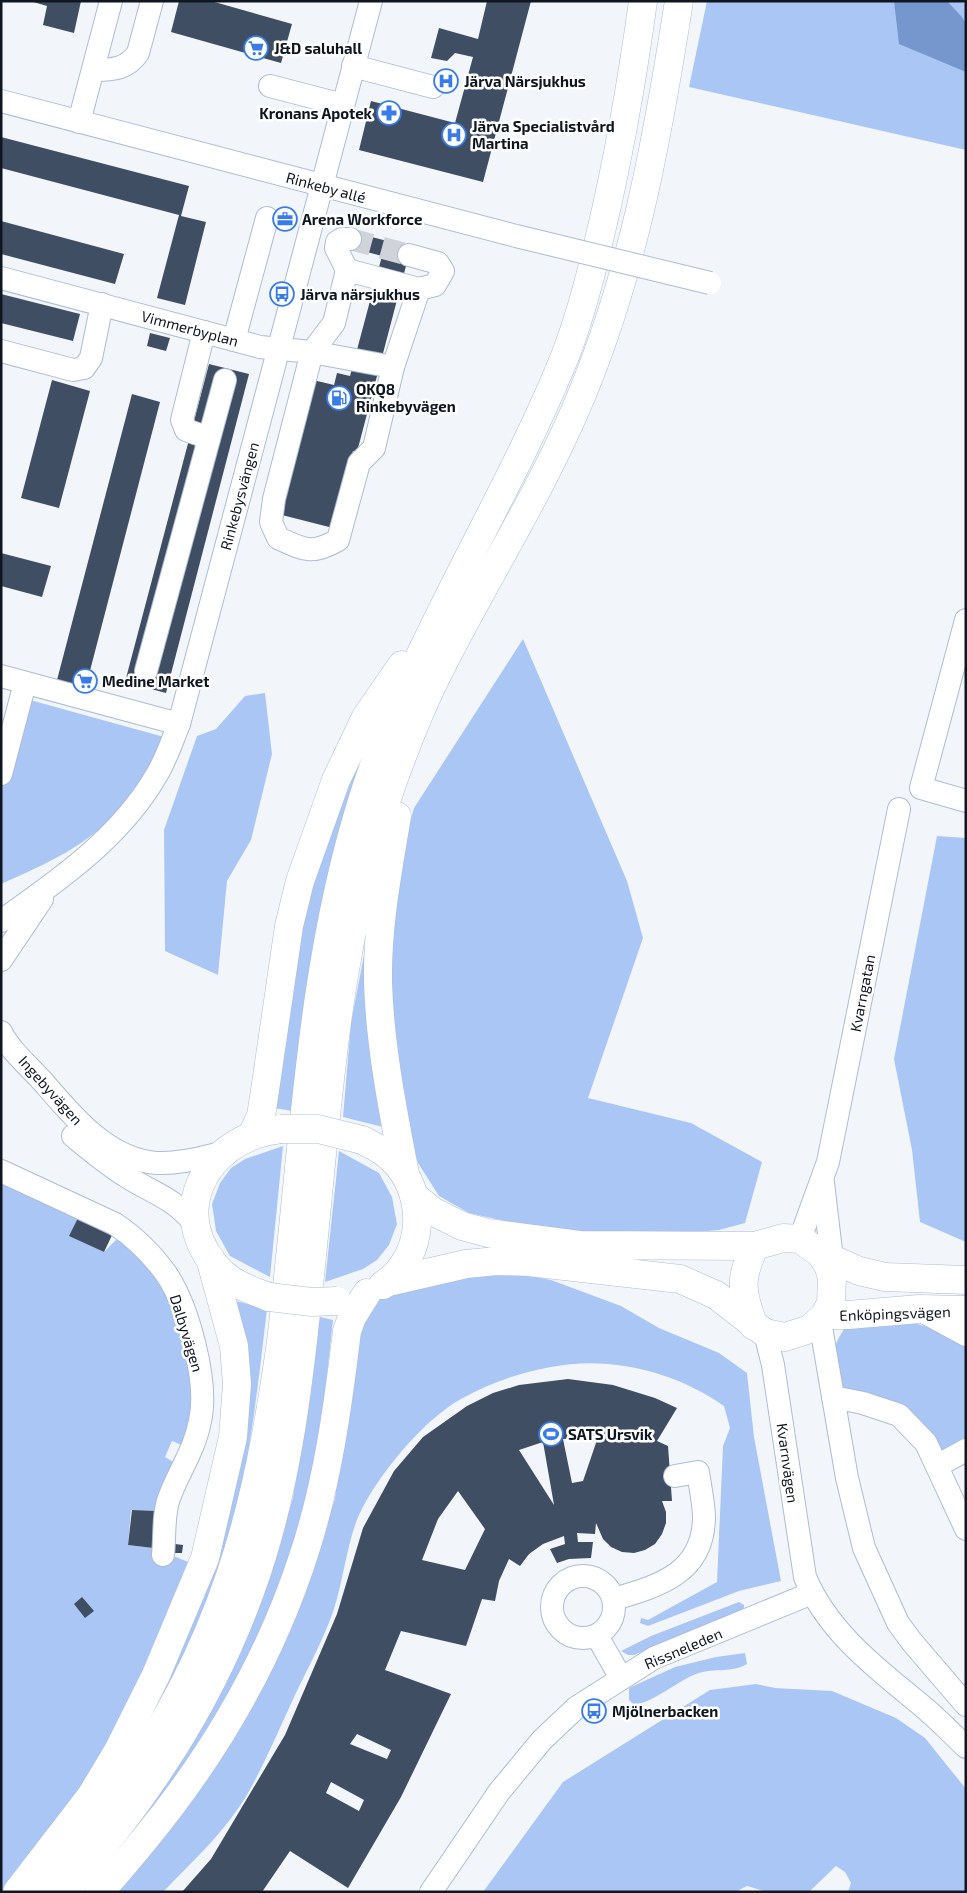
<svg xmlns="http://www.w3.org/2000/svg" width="967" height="1893" viewBox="0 0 967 1893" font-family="'Exo 2',sans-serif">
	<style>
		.green { fill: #aac6f5 }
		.water { fill: #7697ce }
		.building { fill: #404e63; fill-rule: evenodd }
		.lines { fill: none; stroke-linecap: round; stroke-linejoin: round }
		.minor-tunnel { stroke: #d0d4da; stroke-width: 22; stroke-dasharray: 22 11; stroke-linecap: butt }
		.minor-casing { stroke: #acbcd5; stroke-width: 24 }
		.major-casing { stroke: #acbcd5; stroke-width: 29 }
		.highway-casing { stroke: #acbcd5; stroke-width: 29 }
		.minor { stroke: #fff; stroke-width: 22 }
		.major { stroke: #fff; stroke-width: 28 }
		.highway { stroke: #fff; stroke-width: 28 }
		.minor-bridge-casing { stroke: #acbcd5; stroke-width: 24; stroke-linecap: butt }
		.major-bridge-casing { stroke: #acbcd5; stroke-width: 29; stroke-linecap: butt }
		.minor-bridge { stroke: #fff; stroke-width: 22 }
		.major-bridge { stroke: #fff; stroke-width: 28 }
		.labels { text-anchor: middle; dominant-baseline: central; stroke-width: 5; stroke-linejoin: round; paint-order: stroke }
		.poi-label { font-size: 15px; font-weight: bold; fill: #10161f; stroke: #fff; text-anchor: start }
		.street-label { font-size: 15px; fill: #10161f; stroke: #fff }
	</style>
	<rect width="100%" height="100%" fill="#f2f6fb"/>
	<g class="green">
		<polygon points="707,1 966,1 966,150 689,87"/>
		<polygon points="523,639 627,881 643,938 588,1098 691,1123 762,1162 745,1223 719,1230 651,1236 564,1231 509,1222 469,1213 439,1196 418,1163 402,1108 389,987 393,913 404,843 414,808"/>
		<polygon points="265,693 272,754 251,840 227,881 218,975 165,951 164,830 197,736 216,729 245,696"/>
		<path d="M12 695 164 737C151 760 139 787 123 806 90 845 46 864 1 884V735Z"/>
		<polygon points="364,746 336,849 292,1111 275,1108 290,983 307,901 346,778"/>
		<polygon points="937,836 966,838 966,1242 920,1222 912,1150 894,1059"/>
		<polygon points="373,908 387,1128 343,1117 351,1023"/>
		<polygon points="283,1146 270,1277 230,1256 216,1231 212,1204 220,1183 231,1168 245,1159"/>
		<polygon points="339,1151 379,1173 392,1197 397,1224 389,1245 377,1260 363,1269 325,1282"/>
		<polygon points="1,1176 81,1212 70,1236 104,1252 120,1236 165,1282 196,1382 186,1447 172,1441 165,1457 178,1465 157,1511 131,1510 128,1545 153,1548 191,1563 178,1601 102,1756 59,1822 1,1892"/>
		<path d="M509 1272 551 1280 621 1306 659 1328 719 1353 747 1373 754 1437 781 1581 739 1591 648 1626 640 1623 641 1618 648 1620 717 1582 723 1446 730 1428 724 1406C676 1372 610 1355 551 1367 519 1373 489 1383 461 1399 423 1420 377 1476 359 1515 347 1542 343 1583 333 1612 323 1640 308 1668 295 1695 281 1725 268 1756 252 1786 230 1827 196 1858 163 1892H116L317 1555 335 1499 354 1328C358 1322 362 1313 367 1308 399 1281 468 1276 509 1272Z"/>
		<path d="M232 1300 267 1309C258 1385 250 1461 231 1535 212 1610 173 1680 134 1746L213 1559Z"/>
		<polygon points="320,1317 333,1320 320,1440 297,1555 214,1733 84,1892 143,1819 188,1752 229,1676 252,1626 293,1498"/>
		<path d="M905 1320 946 1333 966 1346V1443L944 1451 843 1389C835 1362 827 1353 845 1328Z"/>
		<polygon points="739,1602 744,1605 744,1612 703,1626 634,1655 628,1655 621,1651 651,1636"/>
		<path d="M745 1653 747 1664C732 1673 715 1668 699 1673 679 1679 650 1706 633 1704L629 1700V1688L675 1667 716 1657Z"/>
		<polygon points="756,1684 775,1688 832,1691 896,1718 925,1738 966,1789 966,1892 848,1892 851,1883 845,1872 836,1866 810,1891 767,1892 747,1886 735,1892 483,1892 563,1782 710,1690"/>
	</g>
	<polygon class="water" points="947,1 962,17 966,24 966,72 899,44 894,1"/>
	<g class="building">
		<polygon points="30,1 81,1 74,33 43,25 47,6"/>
		<polygon points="179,1 211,1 292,24 281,63 171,32"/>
		<polygon points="487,1 531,1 483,182 359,150 371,101 455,123 473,57 455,53 447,61 431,58 439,28 478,39"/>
		<polygon points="1,137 189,186 181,216 206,222 185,305 157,298 179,215 1,168"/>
		<polygon points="1,221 124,254 115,284 1,254"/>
		<polygon points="352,232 411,247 357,452 353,451 333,528 278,514 313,380 334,385 337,373 350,376 382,256 348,247"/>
		<polygon points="1,294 80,314 73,341 1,323"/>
		<polygon points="150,333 170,338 166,351 147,346"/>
		<polygon points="209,364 249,374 166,693 125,682"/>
		<polygon points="52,380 90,391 59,508 21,498"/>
		<polygon points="132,394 160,402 86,686 57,680"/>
		<polygon points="1,553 51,566 42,597 1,586"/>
		<polygon points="81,1212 115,1229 104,1252 69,1236"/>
		<path d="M568 1379 613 1385 655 1398 677 1408 657 1441 668 1446 672 1501H662L666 1512V1523L662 1534 655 1544 645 1550 634 1553 622 1552 611 1547 603 1539 596 1523 595 1534 577 1533 578 1542H593L591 1558 569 1559 557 1563 550 1549 565 1544 564 1536 543 1544 529 1554 520 1566 509 1559 499 1581 495 1601 482 1599 466 1646 401 1631 385 1670 451 1694 401 1797 348 1888 290 1851 262 1892H182L211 1859 285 1735 337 1614 363 1528 394 1471 423 1437 467 1406 493 1393 519 1385ZM598 1437 583 1481 572 1483 563 1439ZM543 1442 554 1505 519 1450ZM458 1491 485 1529 465 1570 422 1560 438 1519ZM357 1734 391 1750 387 1759 350 1744ZM331 1782 364 1800 359 1811 326 1793Z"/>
		<polygon points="132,1510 157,1511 153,1548 128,1545"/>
		<polygon points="175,1544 183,1545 182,1553 174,1553"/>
		<polygon points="82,1597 94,1611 85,1618 74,1604"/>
	</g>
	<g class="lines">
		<polyline class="minor-tunnel" points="350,239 409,255"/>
		<g class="minor-casing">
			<g id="minor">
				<polyline points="353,66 433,87"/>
				<path d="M94 70C113 70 127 69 138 53L152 1"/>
				<polyline points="270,86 343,105"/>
				<polyline points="1,101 516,236"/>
				<polyline points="79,122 111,1"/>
				<polyline points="347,270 336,248 337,242 342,239 350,239"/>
				<path d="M1 278 260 347 312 352 274 499 271 522 278 538C304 550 312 555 338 540L359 463 374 448 393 367 419 289"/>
				<polyline points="204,332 182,420 186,430 209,438"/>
				<polyline points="234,340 267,218"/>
				<polyline points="1,351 73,370 84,368 91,358 102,304"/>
				<polyline points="393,367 312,352 334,323 347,270 419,289 435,285 443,271 438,263 409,255"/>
				<polyline points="966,620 921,788 966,801"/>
				<polyline points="146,671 225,380"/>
				<polyline points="1,676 179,724"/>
				<polyline points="1,774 25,683"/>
				<path d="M1 921C58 881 120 838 156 776 166 760 172 741 179 724L371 1"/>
				<polyline points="1,960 42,899"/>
				<path d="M1 1032C10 1051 31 1068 45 1084 74 1118 109 1160 157 1163 179 1164 200 1158 221 1153"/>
				<path d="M73 1136C91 1151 109 1166 129 1178 157 1195 173 1198 195 1224"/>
				<path d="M1 1171 115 1224C136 1238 152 1254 167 1275 188 1307 209 1382 200 1421 195 1449 179 1471 169 1498 163 1514 165 1537 163 1555"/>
				<polyline points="823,1183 832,1259"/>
				<polyline points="800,1239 828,1162 899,809"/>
				<polyline points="920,1310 966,1335"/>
				<polyline points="820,1321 847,1478 864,1548 898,1623 912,1642 966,1705"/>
				<path d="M765 1333 773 1365 805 1577C828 1632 876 1668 921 1705 937 1718 951 1733 966 1747"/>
				<polyline points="833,1397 863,1403 899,1415 926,1443 966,1529"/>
				<polyline points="937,1466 966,1450"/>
				<circle cx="583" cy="1607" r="31"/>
				<path d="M614 1599C658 1586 703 1574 704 1518 704 1503 700 1487 698 1472L675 1476"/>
				<polyline points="597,1636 621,1678"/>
				<polyline points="431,1892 499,1792 542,1740 577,1707 654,1658 812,1593"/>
			</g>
		</g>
		<g class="major-casing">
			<g id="major">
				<path d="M362 1140C372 1145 383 1150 391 1158 428 1192 426 1257 383 1285"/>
				<polyline points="821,1254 859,1271 885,1277 966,1280"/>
				<polyline points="388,1282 466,1264 497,1261 529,1262 680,1279 716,1295 765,1333 785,1337 810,1329 825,1315 831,1303 832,1277 828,1265 821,1254 800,1239 783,1238 755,1246 579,1245 488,1233 462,1226 432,1211 414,1196"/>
				<path d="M269 1297C253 1291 235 1285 222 1273 165 1217 203 1140 276 1130"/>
				<polyline points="825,1315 848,1315 919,1309 966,1310"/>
				<path d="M754 1326C741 1292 739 1279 755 1246"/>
				<polyline points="17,1892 91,1796 118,1751 156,1675 205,1558 233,1437 237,1384 234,1346 210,1258"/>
				<path d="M99 1892C115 1876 129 1858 144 1840 215 1754 271 1658 305 1551 328 1480 338 1405 347 1331L352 1317 367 1293"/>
			</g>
		</g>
		<g class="highway-casing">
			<g id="highway">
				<path d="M397 816C388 871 377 926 378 982 380 1047 393 1111 405 1174"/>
				<polyline points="252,1135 261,1116 264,1097 289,926 300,881 336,780 366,717 402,665"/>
				<path d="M34 1892C121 1802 190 1695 230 1576 255 1503 269 1425 280 1349 285 1312 288 1275 292 1238 307 1091 318 940 363 798 411 646 500 513 561 366 578 326 589 283 599 240 618 161 632 82 643 1"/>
				<path d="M65 1892C145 1799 208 1708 250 1592 285 1497 298 1394 308 1294 326 1132 333 960 385 804 400 760 417 715 438 673 482 585 535 502 574 413 632 281 657 142 679 1"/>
			</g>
		</g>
		<use href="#minor" class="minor"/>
		<use href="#major" class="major"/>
		<use href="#highway" class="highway"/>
		<g class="minor-bridge-casing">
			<polyline id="minor-bridge" points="516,236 710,283"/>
		</g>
		<g class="major-bridge-casing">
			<g id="major-bridge">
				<polyline points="280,1129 318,1129 362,1140"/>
				<polyline points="269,1297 312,1302 337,1301"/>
			</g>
		</g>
		<use href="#minor-bridge" class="minor-bridge"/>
		<use href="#major-bridge" class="major-bridge"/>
	</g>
	<defs>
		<g id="supermarket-ring" transform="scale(1.25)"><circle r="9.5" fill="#fff" stroke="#387be9" stroke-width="1.5"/><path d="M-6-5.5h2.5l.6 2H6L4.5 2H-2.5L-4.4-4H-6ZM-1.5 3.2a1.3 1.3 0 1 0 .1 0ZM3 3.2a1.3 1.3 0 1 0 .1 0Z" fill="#387be9"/></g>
		<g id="hospital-ring" transform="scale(1.25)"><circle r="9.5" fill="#fff" stroke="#387be9" stroke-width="1.5"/><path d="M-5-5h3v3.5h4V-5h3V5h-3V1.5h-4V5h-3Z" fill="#387be9"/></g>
		<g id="pharmacy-ring" transform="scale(1.25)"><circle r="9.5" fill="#fff" stroke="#387be9" stroke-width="1.5"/><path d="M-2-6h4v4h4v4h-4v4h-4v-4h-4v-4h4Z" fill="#387be9"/></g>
		<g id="office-ring" transform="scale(1.25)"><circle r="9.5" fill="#fff" stroke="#387be9" stroke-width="1.5"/><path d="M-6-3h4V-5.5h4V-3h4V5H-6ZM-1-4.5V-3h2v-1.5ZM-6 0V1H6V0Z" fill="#387be9"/></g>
		<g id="bus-ring" transform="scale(1.25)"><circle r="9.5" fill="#fff" stroke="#387be9" stroke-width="1.5"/><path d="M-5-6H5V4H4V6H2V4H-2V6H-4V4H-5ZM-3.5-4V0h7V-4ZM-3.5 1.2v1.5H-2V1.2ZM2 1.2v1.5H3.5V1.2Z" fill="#387be9"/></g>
		<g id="fuel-ring" transform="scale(1.25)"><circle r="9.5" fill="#fff" stroke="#387be9" stroke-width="1.5"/><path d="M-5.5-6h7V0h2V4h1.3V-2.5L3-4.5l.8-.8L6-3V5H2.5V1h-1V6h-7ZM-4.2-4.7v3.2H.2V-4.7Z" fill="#387be9"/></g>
		<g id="stadium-ring" transform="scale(1.25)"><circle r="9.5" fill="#fff" stroke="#387be9" stroke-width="1.5"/><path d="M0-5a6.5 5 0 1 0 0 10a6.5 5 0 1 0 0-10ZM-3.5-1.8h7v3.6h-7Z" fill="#387be9"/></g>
	</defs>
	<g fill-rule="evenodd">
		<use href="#supermarket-ring" x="256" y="48"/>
		<use href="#hospital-ring" x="446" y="81"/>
		<use href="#pharmacy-ring" x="389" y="113"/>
		<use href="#hospital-ring" x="454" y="135"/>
		<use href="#office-ring" x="285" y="219"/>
		<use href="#bus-ring" x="282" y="294"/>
		<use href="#fuel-ring" x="339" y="398"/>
		<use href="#supermarket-ring" x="85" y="681"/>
		<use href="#stadium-ring" x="551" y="1434"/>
		<use href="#bus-ring" x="594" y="1711"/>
	</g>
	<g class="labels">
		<g class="poi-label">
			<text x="274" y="48">J&amp;D saluhall</text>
			<text x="464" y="81">Järva Närsjukhus</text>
			<text x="372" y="113" text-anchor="end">Kronans Apotek</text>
			<text x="472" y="126">Järva Specialistvård<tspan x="472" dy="17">Martina</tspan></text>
			<text x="302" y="219">Arena Workforce</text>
			<text x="300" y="294">Järva närsjukhus</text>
			<text x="356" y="389">OKQ8<tspan x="356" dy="17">Rinkebyvägen</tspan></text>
			<text x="102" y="681">Medine Market</text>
			<text x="568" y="1434">SATS Ursvik</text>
			<text x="612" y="1711">Mjölnerbacken</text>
		</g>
		<g class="street-label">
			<text transform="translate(326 187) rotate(15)">Rinkeby allé</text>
			<text transform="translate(190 328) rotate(15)">Vimmerbyplan</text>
			<text transform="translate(239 496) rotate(-75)">Rinkebysvängen</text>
			<text transform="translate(862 993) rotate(-79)">Kvarngatan</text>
			<text transform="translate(51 1090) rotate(48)">Ingebyvägen</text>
			<text transform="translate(895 1313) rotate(-2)">Enköpingsvägen</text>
			<text transform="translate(187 1333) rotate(73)">Dalbyvägen</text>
			<text transform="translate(788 1463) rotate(82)">Kvarnvägen</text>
			<text transform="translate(683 1648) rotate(-23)">Rissneleden</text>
		</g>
	</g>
	<rect width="967" height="1893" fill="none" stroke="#10161f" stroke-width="5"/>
</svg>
